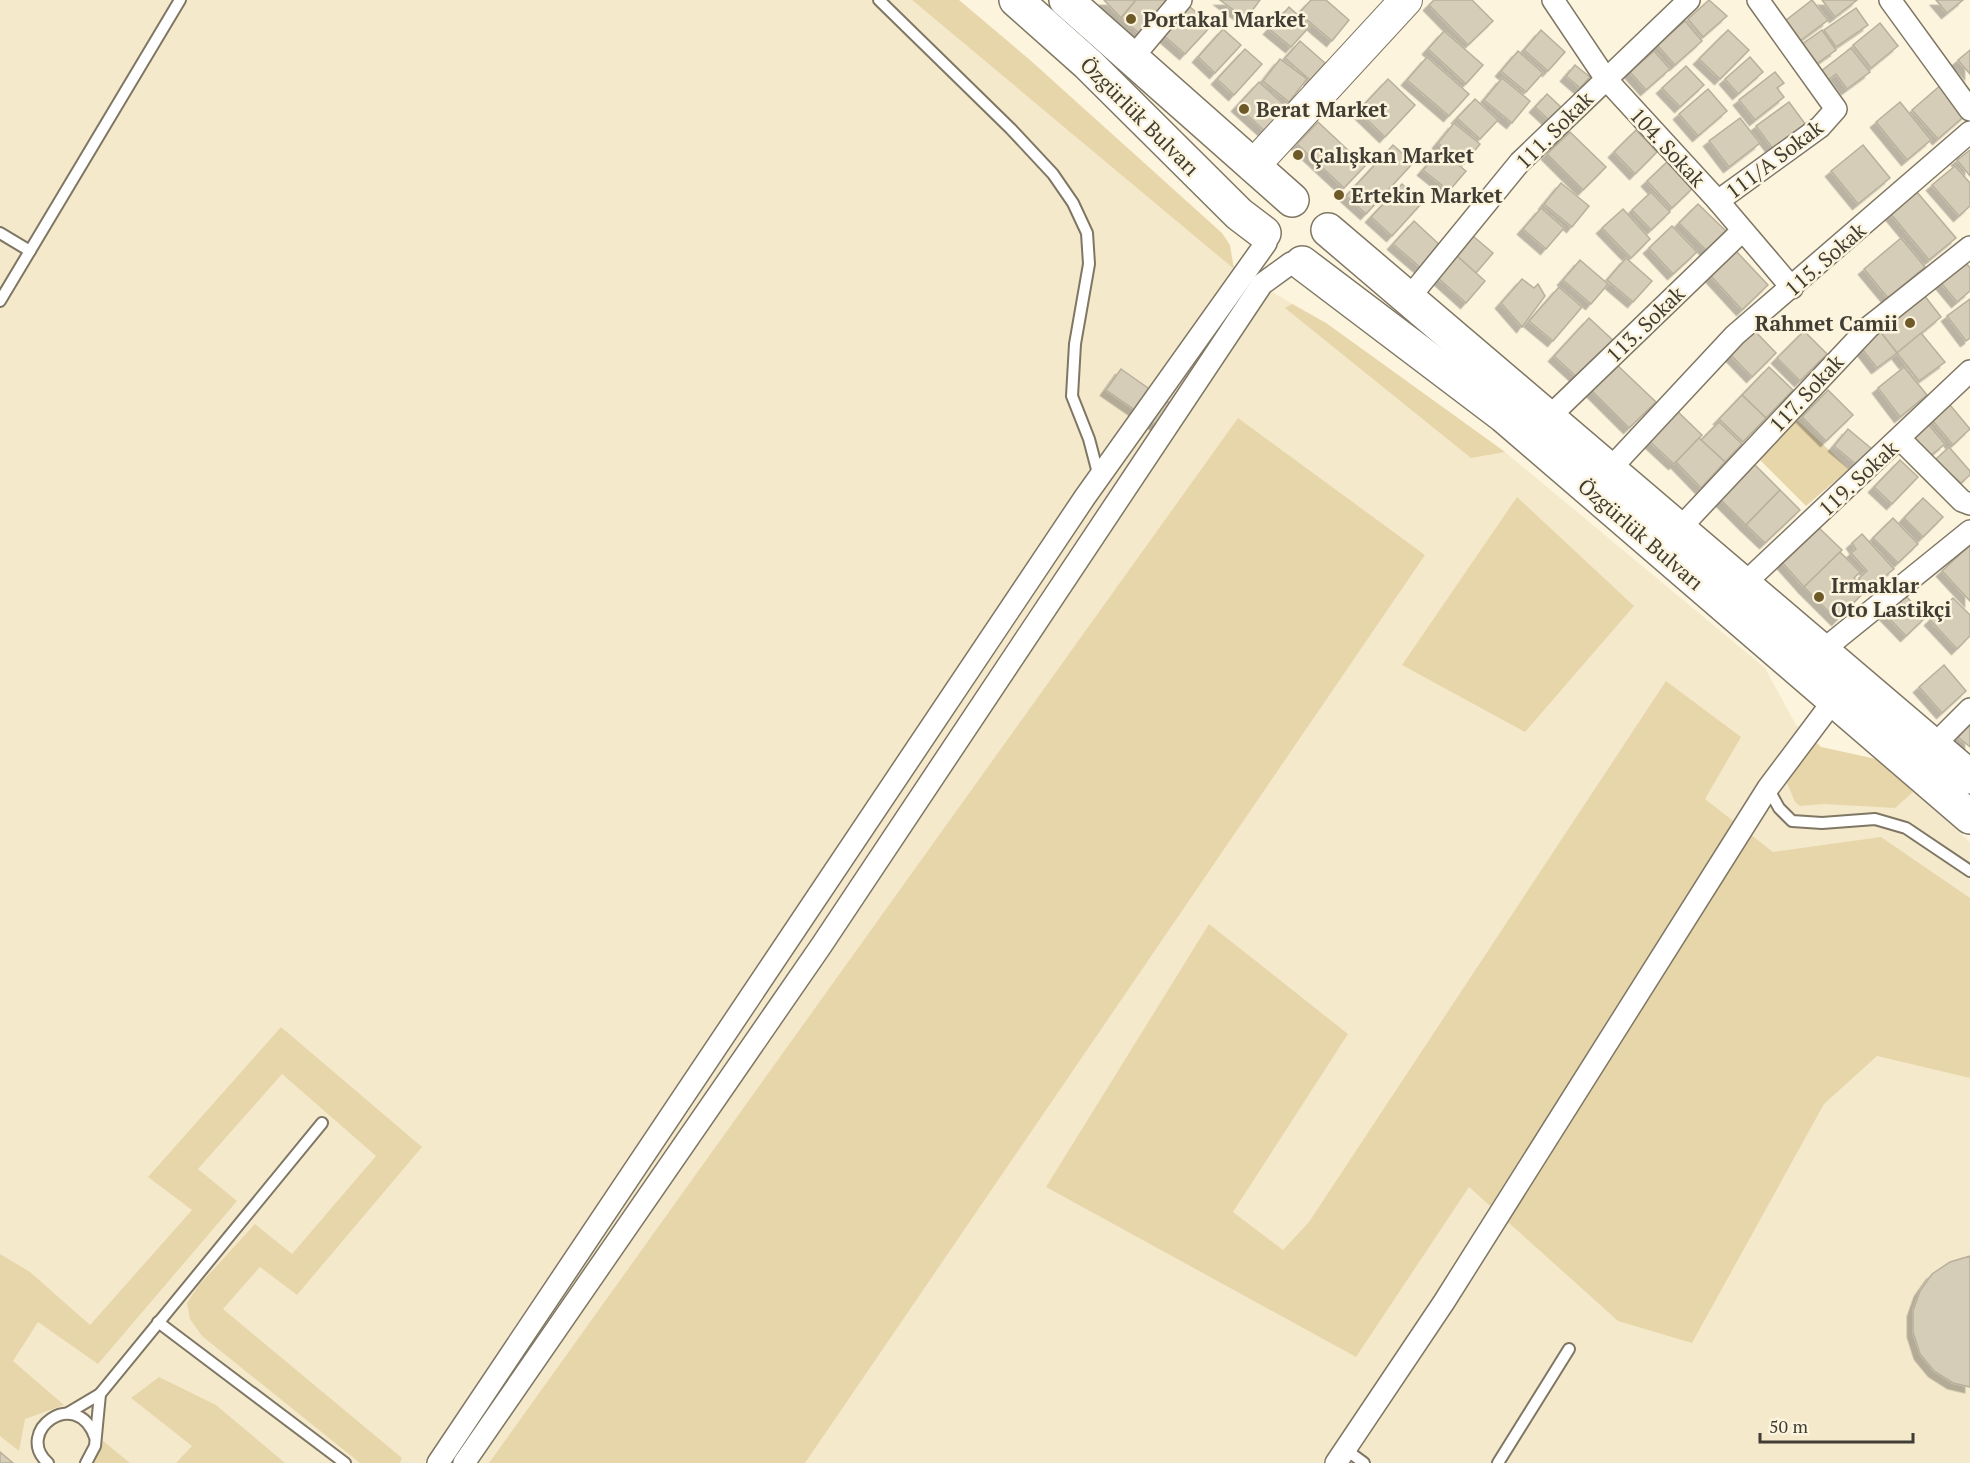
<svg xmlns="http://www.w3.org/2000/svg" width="1970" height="1463" viewBox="0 0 1970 1463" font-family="'PT Serif',serif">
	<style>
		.built { fill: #f5e9cc }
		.green { fill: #e8d6ab }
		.building { fill: #d6cdb8; stroke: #b8b09b; stroke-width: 1.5; filter: url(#shadow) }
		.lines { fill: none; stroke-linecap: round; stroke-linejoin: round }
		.lane-casing { stroke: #7f7764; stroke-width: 14 }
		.street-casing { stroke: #7f7764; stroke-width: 24 }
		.secondary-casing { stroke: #7f7764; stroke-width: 34 }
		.primary-casing { stroke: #7f7764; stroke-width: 36 }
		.lane { stroke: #fff; stroke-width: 10 }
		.street { stroke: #fff; stroke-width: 21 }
		.secondary { stroke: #fff; stroke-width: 32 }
		.primary { stroke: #fff; stroke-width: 33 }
		.poi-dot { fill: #6d5a28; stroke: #fdf4de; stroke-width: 2 }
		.labels { text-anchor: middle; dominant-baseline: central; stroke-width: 5; stroke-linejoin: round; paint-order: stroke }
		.poi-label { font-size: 21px; font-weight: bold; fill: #403d34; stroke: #fdf4de; text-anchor: start }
		.street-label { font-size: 21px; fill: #403d34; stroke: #fdf4de }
	</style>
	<defs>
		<filter id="shadow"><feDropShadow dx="-5.5" dy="5.5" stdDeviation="0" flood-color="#0004"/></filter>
	</defs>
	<rect width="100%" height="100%" fill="#fdf4de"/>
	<polygon class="built" points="0,0 912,0 1239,273 1326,323 1505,452 1765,668 1796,725 1821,747 1876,759 1970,842 1970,1463 0,1463"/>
	<g class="green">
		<polygon points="912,0 959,0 1030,60 1222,233 1230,245 1234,269"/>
		<polygon points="1292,304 1326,323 1505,452 1471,458 1285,308"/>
		<polygon points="1793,416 1849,469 1806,506 1757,457"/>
		<polygon points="1238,418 1425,555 805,1463 489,1463"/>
		<polygon points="1517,497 1634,606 1525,732 1402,665"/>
		<polygon points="1666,681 1741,737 1705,799 1773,852 1881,837 1970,898 1970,1078 1877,1056 1824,1104 1692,1343 1618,1321 1469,1187 1356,1357 1046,1187 1209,924 1348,1034 1233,1212 1283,1250 1309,1222"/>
		<polygon points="1815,741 1821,747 1876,759 1913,792 1895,808 1824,804 1800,806 1795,802 1787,783"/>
		<polygon points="281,1027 422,1147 297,1295 260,1267 223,1309 402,1458 400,1463 360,1463 202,1336 190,1319 187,1303 199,1285 255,1224 292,1254 376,1156 282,1074 198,1169 237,1201 98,1364 38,1322 13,1361 64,1405 25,1419 19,1451 0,1436 0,1254 30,1272 90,1325 192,1210 148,1177"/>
		<polygon points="159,1377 216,1405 285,1463 176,1463 192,1446 131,1398"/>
		<polygon points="97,1436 130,1463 94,1463"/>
	</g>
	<g class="building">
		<polygon points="1104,0 1136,0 1121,18"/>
		<polygon points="1136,0 1170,0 1140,34 1121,18"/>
		<polygon points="1220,0 1260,0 1246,19"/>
		<polygon points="1311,0 1326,0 1349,20 1332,41 1299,13"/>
		<polygon points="1434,0 1472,0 1493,21 1468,45 1429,5"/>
		<polygon points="1709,0 1727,16 1703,37 1688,19"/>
		<polygon points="1812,0 1828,20 1800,41 1785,21"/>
		<polygon points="1822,0 1857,0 1835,17"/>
		<polygon points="1936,0 1963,0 1947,13"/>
		<polygon points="1188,5 1211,26 1185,54 1162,34"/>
		<polygon points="1289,7 1310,26 1291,47 1269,29"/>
		<polygon points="1856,8 1868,25 1836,47 1824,30"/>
		<polygon points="1685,21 1702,41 1675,65 1657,45"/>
		<polygon points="1880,23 1898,46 1871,68 1853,45"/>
		<polygon points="1223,29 1241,45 1215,73 1198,57"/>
		<polygon points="1541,30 1565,52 1548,71 1524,50"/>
		<polygon points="1728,30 1749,50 1720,79 1699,59"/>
		<polygon points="1822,30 1836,50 1812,67 1798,47"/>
		<polygon points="1444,31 1483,65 1466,84 1428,49"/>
		<polygon points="1300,41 1325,63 1310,80 1285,58"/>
		<polygon points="1851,48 1870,72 1847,89 1836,74 1827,81 1820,72"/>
		<polygon points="1245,49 1262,64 1234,95 1217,79"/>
		<polygon points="1970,50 1970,74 1958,60"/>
		<polygon points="1518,51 1543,73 1526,92 1501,71"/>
		<polygon points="1654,51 1670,69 1646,90 1630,72"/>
		<polygon points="1427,57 1469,94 1449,116 1407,80"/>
		<polygon points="1750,57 1763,72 1738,94 1725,79"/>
		<polygon points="1280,59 1307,79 1289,102 1263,81"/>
		<polygon points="1575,65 1590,77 1580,88 1566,76"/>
		<polygon points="1686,66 1704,85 1680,107 1662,88"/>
		<polygon points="1775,72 1784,83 1777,88 1784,97 1755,120 1739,100"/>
		<polygon points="1502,78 1530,101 1512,123 1484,100"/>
		<polygon points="1388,79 1415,105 1385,137 1358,111"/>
		<polygon points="1259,82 1289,109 1267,133 1237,106"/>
		<polygon points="1942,84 1968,113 1938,139 1912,110"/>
		<polygon points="1708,89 1727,111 1698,136 1679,114"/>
		<polygon points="1547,94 1562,108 1550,121 1535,107"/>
		<polygon points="1475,99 1498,120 1480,139 1457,118"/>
		<polygon points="1789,102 1806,125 1773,149 1756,126"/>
		<polygon points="1900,102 1931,140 1907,160 1876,122"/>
		<polygon points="1740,118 1760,143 1729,167 1709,141"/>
		<polygon points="1318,122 1365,166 1344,188 1297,144"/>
		<polygon points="1454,123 1480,144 1464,164 1438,143"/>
		<polygon points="1636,130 1657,152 1635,174 1614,152"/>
		<polygon points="1570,132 1606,167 1583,190 1547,154"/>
		<polygon points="1393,145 1413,163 1366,214 1346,196"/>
		<polygon points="1863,145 1890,178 1858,204 1831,171"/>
		<polygon points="1440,150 1466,171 1449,191 1423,170"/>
		<polygon points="1970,150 1970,176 1957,160"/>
		<polygon points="1669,160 1694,187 1672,208 1647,181"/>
		<polygon points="1955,166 1970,183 1970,206 1959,216 1932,185"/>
		<polygon points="1561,183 1589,206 1572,227 1544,204"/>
		<polygon points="1402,184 1422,203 1392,236 1371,217"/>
		<polygon points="1916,191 1956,238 1929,260 1890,213"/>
		<polygon points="1651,192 1670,212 1651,230 1632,210"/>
		<polygon points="1698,204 1726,231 1707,251 1679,223"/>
		<polygon points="1541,208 1564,228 1546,249 1523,229"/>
		<polygon points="1623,209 1650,239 1631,258 1602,228"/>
		<polygon points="1414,221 1442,247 1422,269 1393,244"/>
		<polygon points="1672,226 1697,252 1673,274 1649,248"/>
		<polygon points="1473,236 1493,253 1476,273 1456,255"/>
		<polygon points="1901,238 1925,267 1888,298 1864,269"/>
		<polygon points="1736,251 1768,285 1742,310 1710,275"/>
		<polygon points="1456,255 1485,281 1466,303 1437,277"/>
		<polygon points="1626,258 1652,281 1633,302 1607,280"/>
		<polygon points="1580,260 1608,284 1591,304 1563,280"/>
		<polygon points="1967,264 1970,268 1970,291 1957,302 1941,283"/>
		<polygon points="1522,279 1534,288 1538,284 1545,296 1522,327 1501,303"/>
		<polygon points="1559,287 1582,307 1553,341 1529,321"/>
		<polygon points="1924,295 1941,317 1897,353 1879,330"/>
		<polygon points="1970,299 1970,338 1966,341 1947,316"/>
		<polygon points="1589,318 1616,343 1581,381 1554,356"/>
		<polygon points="1753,329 1776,353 1752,377 1728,352"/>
		<polygon points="1879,330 1897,353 1877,368 1859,345"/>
		<polygon points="1804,331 1827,354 1800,381 1777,358"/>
		<polygon points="1921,333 1945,362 1919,381 1897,353"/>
		<polygon points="1615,363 1656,402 1629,428 1589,388"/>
		<polygon points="1769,367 1793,390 1766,418 1742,395"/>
		<polygon points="1904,367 1927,395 1900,417 1878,388"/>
		<polygon points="1121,369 1185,414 1171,435 1106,390"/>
		<polygon points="1828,390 1853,415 1826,441 1802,417"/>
		<polygon points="1742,395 1766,418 1743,442 1719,419"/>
		<polygon points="1950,405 1970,429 1953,445 1932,420"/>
		<polygon points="1674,408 1702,435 1674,464 1646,438"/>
		<polygon points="1719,422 1742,444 1725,462 1701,440"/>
		<polygon points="1928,424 1945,444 1929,457 1912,438"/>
		<polygon points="1848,429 1872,449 1858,466 1834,446"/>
		<polygon points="1699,438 1725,462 1701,488 1676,462"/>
		<polygon points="1949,447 1970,471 1970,475 1961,483 1935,460"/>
		<polygon points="1900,460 1918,477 1892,504 1874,487"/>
		<polygon points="1751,461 1780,490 1746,525 1717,496"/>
		<polygon points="1780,490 1800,510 1765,543 1746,525"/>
		<polygon points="1923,498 1943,517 1923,537 1904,518"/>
		<polygon points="1893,518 1918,544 1898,563 1873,538"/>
		<polygon points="1816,525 1842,550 1804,587 1779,559"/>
		<polygon points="1862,534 1894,569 1869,589 1859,578 1867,571 1851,553 1856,549 1852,543"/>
		<polygon points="1969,546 1970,547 1970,601 1942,571"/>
		<polygon points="1840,552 1860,572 1854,578 1866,590 1837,620 1804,587"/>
		<polygon points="1902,592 1926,617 1906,636 1882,611"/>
		<polygon points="1953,598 1970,615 1970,636 1957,649 1930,620"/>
		<polygon points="1944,665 1966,691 1942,713 1919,687"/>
		<polygon points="1970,723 1970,747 1958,737"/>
		<polygon points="1970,1256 1970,1387 1953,1383 1934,1371 1920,1354 1913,1332 1913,1311 1920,1291 1932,1274 1950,1262"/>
		<polygon points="0,1452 13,1463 0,1463"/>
	</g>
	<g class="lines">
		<g class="lane-casing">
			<g id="lane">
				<polyline points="879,0 1011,129 1053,174 1073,203 1087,233 1089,264 1075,344 1072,396 1089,439 1099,477"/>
				<polyline points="0,233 30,251"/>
				<polyline points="0,301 180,0"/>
				<polyline points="1768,788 1779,808 1792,821 1822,823 1875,819 1906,828 1970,871"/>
				<polyline points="158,1322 345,1463"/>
				<polyline points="100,1394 322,1123"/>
				<polyline points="68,1413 100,1394 95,1446 86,1463"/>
				<polyline points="1345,1449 1364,1463"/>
				<path d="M48 1463C13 1432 76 1385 95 1437"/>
				<polyline points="1498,1463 1569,1349"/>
			</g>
		</g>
		<g class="street-casing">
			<g id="street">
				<polyline points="1553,0 1606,79 1718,201 1792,288"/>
				<polyline points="1890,0 1970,110"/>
				<polyline points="1132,58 1181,0"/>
				<polyline points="1718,201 1820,127 1836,109 1758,0"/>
				<polyline points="1408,299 1520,162 1689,0"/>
				<polyline points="1548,418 1742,231"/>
				<polyline points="1900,439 1962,501 1970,504"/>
				<polyline points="1610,469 1735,335 1970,132"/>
				<polyline points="1680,528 1869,327 1970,247"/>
				<polyline points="1745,583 1970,371"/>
				<polyline points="1823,650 1970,531"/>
				<polyline points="1933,746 1970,709"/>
				<polyline points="438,1463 1085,497 1266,243"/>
				<polyline points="464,1463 821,946 1262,284 1291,263"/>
				<polyline points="1336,1463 1444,1302 1768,788 1834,700"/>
			</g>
		</g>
		<g class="secondary-casing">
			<polyline id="secondary" points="1253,166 1406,0"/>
		</g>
		<g class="primary-casing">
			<g id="primary">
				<polyline points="1016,0 1088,64 1239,214 1264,233"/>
				<polyline points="1066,0 1292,200"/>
				<polyline points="1328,230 1970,777"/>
				<polyline points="1302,263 1504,416 1970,817"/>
			</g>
		</g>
		<use href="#lane" class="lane"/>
		<use href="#street" class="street"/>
		<use href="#secondary" class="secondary"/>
		<use href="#primary" class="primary"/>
	</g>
	<g class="poi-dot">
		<circle cx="1131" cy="19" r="6"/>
		<circle cx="1244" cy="109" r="6"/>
		<circle cx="1298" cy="155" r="6"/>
		<circle cx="1339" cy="195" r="6"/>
		<circle cx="1910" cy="323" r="6"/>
		<circle cx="1819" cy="597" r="6"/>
	</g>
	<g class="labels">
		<g class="poi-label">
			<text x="1143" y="19">Portakal Market</text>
			<text x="1256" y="109">Berat Market</text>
			<text x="1310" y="155">Çalışkan Market</text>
			<text x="1351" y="195">Ertekin Market</text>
			<text x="1898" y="323" text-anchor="end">Rahmet Camii</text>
			<text x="1831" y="585">Irmaklar<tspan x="1831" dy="24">Oto Lastikçi</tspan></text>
		</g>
		<g class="street-label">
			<text transform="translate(1140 116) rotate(45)">Özgürlük Bulvarı</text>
			<text transform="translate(1554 130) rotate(-45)">111. Sokak</text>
			<text transform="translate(1668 147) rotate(47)">104. Sokak</text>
			<text transform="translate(1774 159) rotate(-37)">111/A Sokak</text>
			<text transform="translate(1825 259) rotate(-41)">115. Sokak</text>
			<text transform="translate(1645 324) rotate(-44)">113. Sokak</text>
			<text transform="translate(1806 393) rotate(-47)">117. Sokak</text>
			<text transform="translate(1858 478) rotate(-43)">119. Sokak</text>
			<text transform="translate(1641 534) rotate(41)">Özgürlük Bulvarı</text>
		</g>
	</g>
	<path d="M1760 1433v9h153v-9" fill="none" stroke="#403d34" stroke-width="3"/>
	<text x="1769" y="1433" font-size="18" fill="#403d34" stroke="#fdf4de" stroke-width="4.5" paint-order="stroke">50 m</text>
</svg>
